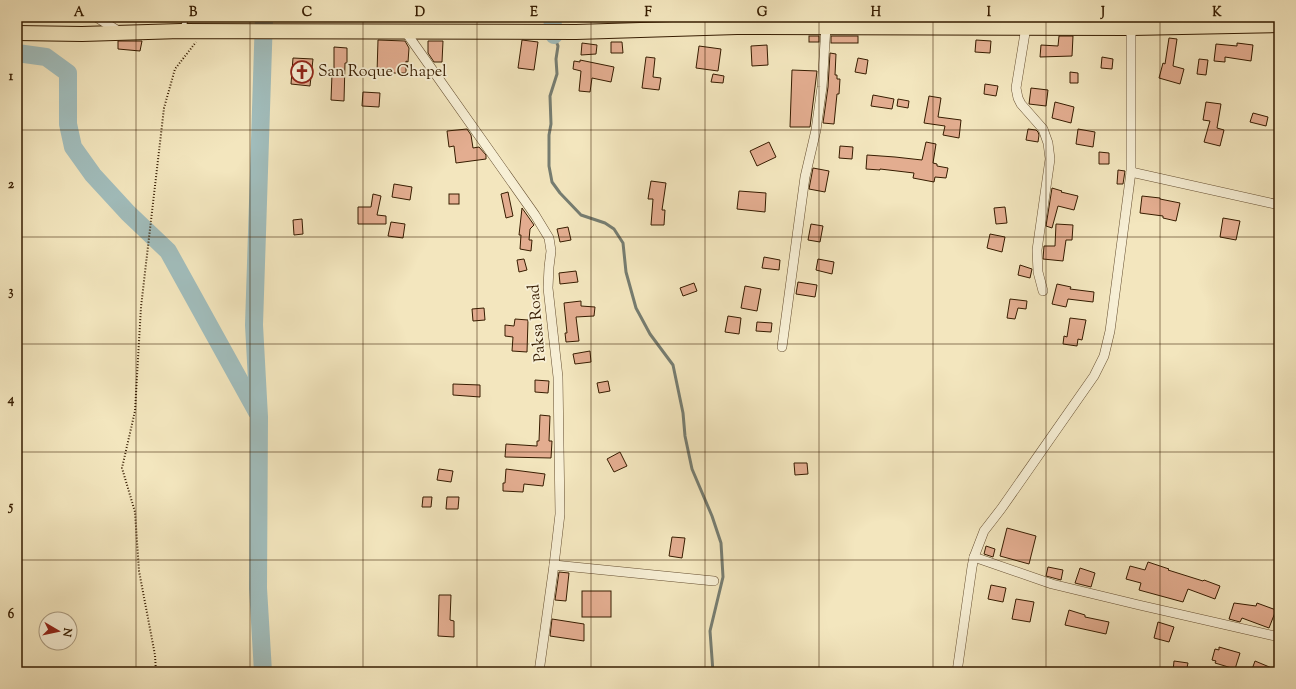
<svg xmlns="http://www.w3.org/2000/svg" width="1296" height="689" viewBox="0 0 1296 689" font-family="'Sorts Mill Goudy',serif">
	<style>
		.lines { fill: none; stroke-linecap: round; stroke-linejoin: round }
		.stream { stroke: #767d71; stroke-width: 3 }
		.river { stroke: #a1bdbc; stroke-width: 18 }
		.building { fill: #e3ad90; stroke: #361c00 }
		.lane-casing { stroke: #654e30; stroke-width: 6 }
		.street-casing { stroke: #654e30; stroke-width: 10 }
		.primary-casing { stroke: #361c00; stroke-width: 16 }
		.path { stroke: #361c00; stroke-width: 2; stroke-dasharray: 1 2; stroke-linecap: butt }
		.lane { stroke: #f7efd5; stroke-width: 4.5 }
		.street { stroke: #f7efd5; stroke-width: 9 }
		.primary { stroke: #f3e6be; stroke-width: 14 }
		.grid { fill: none; stroke: #361c00; stroke-width: 1; stroke-opacity: 0.55 }
		.labels { text-anchor: middle; dominant-baseline: central; stroke-width: 3.5; stroke-linejoin: round; paint-order: stroke }
		.poi-label { font-size: 16px; fill: #361c00; stroke: #f7efd5; text-anchor: start }
		.street-label { font-size: 16px; fill: #361c00; stroke: #f7efd5 }
		.neatline { fill: none; stroke: #361c00; stroke-width: 1.5 }
		.grid-label { font-size: 13px; text-anchor: middle; font-weight: bold; fill: #361c00 }
	</style>
	<rect width="100%" height="100%" fill="#f3e6be"/>
	<filter id="stains"><feTurbulence type="fractalNoise" baseFrequency=".005" numOctaves="4"/><feColorMatrix values="0 0 0 0 .2 0 0 0 0 .09 0 0 0 0 .02 0 0 0 .5 -.17"/></filter>
	<radialGradient id="worn" r=".72"><stop offset=".6" stop-color="#630" stop-opacity="0"/><stop offset="1" stop-color="#630" stop-opacity=".3"/></radialGradient>
	<g class="lines">
		<polyline class="stream" points="554,36 558,46 556,59 557,74 550,96 551,124 549,135 549,166 552,182 560,193 581,215 605,223 614,229 623,243 626,272 636,308 650,334 673,365 683,413 685,436 692,469 712,516 721,543 723,577 710,631 713,672"/>
		<g class="river">
			<polyline points="552,17 554,35"/>
			<polyline points="17,53 46,57 68,73 68,124 73,147 93,175 128,213 168,251 257,412"/>
			<polyline points="263,672 258,588 259,417 254,325 264,17"/>
		</g>
	</g>
	<g class="building">
		<rect x="809" y="36" width="10" height="6"/>
		<rect x="831" y="36" width="27" height="7"/>
		<polygon points="1059,36 1073,36 1072,56 1040,57 1041,45 1058,46"/>
		<polygon points="1169,38 1177,39 1173,66 1184,69 1180,84 1159,78 1163,63 1165,64"/>
		<polygon points="378,40 405,41 409,48 408,62 406,61 406,73 377,73"/>
		<polygon points="522,40 538,42 534,70 518,68"/>
		<polygon points="976,40 991,41 990,53 975,52"/>
		<polygon points="118,41 142,41 140,51 118,49"/>
		<polygon points="428,41 443,41 442,62 434,62 428,53"/>
		<polygon points="611,42 622,42 623,53 611,53"/>
		<polygon points="582,43 597,45 596,54 581,55"/>
		<polygon points="1237,43 1253,45 1251,61 1225,57 1225,62 1214,61 1216,44 1237,46"/>
		<polygon points="767,45 768,65 752,66 751,46"/>
		<polygon points="699,46 721,49 718,71 696,68"/>
		<polygon points="334,47 347,48 347,63 345,63 344,101 331,100 332,74 334,74"/>
		<polygon points="830,53 836,54 835,75 837,75 837,79 840,79 839,94 837,94 834,124 823,123 828,87"/>
		<polygon points="646,57 655,58 653,77 661,78 659,90 642,88"/>
		<polygon points="1102,57 1113,59 1112,69 1101,68"/>
		<polygon points="293,58 313,59 310,86 291,84"/>
		<polygon points="858,58 868,60 866,74 855,72"/>
		<polygon points="1199,59 1208,60 1206,75 1197,74"/>
		<polygon points="580,60 614,67 611,82 592,78 590,92 579,91 581,71 573,69 574,61 580,62"/>
		<polygon points="792,70 817,71 810,127 790,127"/>
		<polygon points="1070,72 1078,73 1078,83 1070,83"/>
		<polygon points="713,74 724,76 723,83 711,82"/>
		<polygon points="985,84 998,86 996,96 984,94"/>
		<polygon points="1031,88 1048,90 1046,106 1029,104"/>
		<polygon points="363,92 380,93 379,107 362,106"/>
		<polygon points="873,95 894,99 892,109 871,106"/>
		<polygon points="929,96 941,98 938,117 961,120 959,138 943,135 945,126 924,123"/>
		<polygon points="898,99 909,101 908,108 897,106"/>
		<polygon points="1055,102 1074,107 1071,123 1052,118"/>
		<polygon points="1206,102 1221,104 1217,128 1224,130 1220,146 1204,142 1210,121 1203,120"/>
		<polygon points="1253,113 1268,117 1266,126 1250,122"/>
		<polygon points="467,129 471,135 473,148 479,147 486,155 486,159 456,163 454,146 449,147 447,131"/>
		<polygon points="1028,129 1036,130 1038,132 1039,135 1038,142 1026,140"/>
		<polygon points="1078,129 1095,132 1093,147 1076,144"/>
		<polygon points="769,142 776,157 757,166 750,151"/>
		<polygon points="926,142 936,144 933,163 937,164 937,166 948,168 946,178 935,177 934,182 913,178 914,173 880,169 880,170 866,169 867,155 895,157 922,160"/>
		<polygon points="840,146 853,147 852,159 839,158"/>
		<polygon points="1099,152 1109,153 1109,164 1099,164"/>
		<polygon points="813,168 829,171 825,192 809,189"/>
		<polygon points="1118,170 1125,171 1123,184 1117,184"/>
		<polygon points="651,181 666,183 662,210 665,210 664,225 651,225 653,199 648,199"/>
		<polygon points="394,184 412,187 410,200 392,197"/>
		<polygon points="1052,188 1062,191 1061,192 1078,196 1074,210 1058,206 1052,228 1046,226"/>
		<polygon points="739,191 766,193 765,212 737,209"/>
		<polygon points="508,192 513,216 506,218 501,194"/>
		<polygon points="373,194 381,196 377,215 386,216 386,224 358,224 358,207 371,207"/>
		<rect x="449" y="194" width="10" height="10"/>
		<polygon points="1142,196 1160,198 1160,199 1180,203 1176,221 1163,218 1163,216 1140,213"/>
		<polygon points="1005,207 1007,223 996,224 994,208"/>
		<polygon points="522,208 534,225 530,229 529,240 532,240 531,251 520,249 521,235 519,235"/>
		<polygon points="1223,218 1240,221 1236,240 1220,237"/>
		<polygon points="302,219 303,234 294,235 293,220"/>
		<polygon points="391,222 405,224 403,238 388,236"/>
		<polygon points="811,224 823,226 820,242 808,240"/>
		<polygon points="1056,224 1073,225 1072,240 1066,240 1063,261 1043,259 1044,246 1055,246"/>
		<polygon points="568,227 571,240 560,242 557,229"/>
		<polygon points="990,234 1005,237 1002,252 987,248"/>
		<polygon points="764,257 780,260 779,270 762,268"/>
		<polygon points="524,259 527,270 519,272 517,260"/>
		<polygon points="818,259 834,262 832,274 816,270"/>
		<polygon points="1020,265 1032,269 1030,278 1018,275"/>
		<polygon points="576,271 578,282 560,284 559,273"/>
		<polygon points="798,282 817,285 815,297 796,294"/>
		<polygon points="694,283 697,291 683,296 680,288"/>
		<polygon points="1057,284 1071,287 1070,289 1094,292 1093,302 1068,299 1066,307 1052,304"/>
		<polygon points="745,286 761,289 757,311 741,308"/>
		<polygon points="1010,299 1027,301 1026,309 1018,308 1015,319 1007,318"/>
		<polygon points="581,301 581,306 595,307 594,316 576,317 579,341 566,342 565,333 567,333 564,303"/>
		<polygon points="484,308 485,320 473,321 472,309"/>
		<polygon points="728,316 741,318 739,334 725,332"/>
		<polygon points="1070,318 1086,320 1082,340 1078,339 1077,346 1063,344 1064,336 1067,337"/>
		<polygon points="515,319 528,320 527,352 512,351 513,337 505,336 505,325 514,326"/>
		<polygon points="757,322 772,323 771,332 756,331"/>
		<polygon points="590,351 591,362 575,364 573,354"/>
		<polygon points="535,380 549,381 548,393 535,392"/>
		<polygon points="608,381 610,391 599,393 597,383"/>
		<polygon points="453,384 480,385 480,397 453,395"/>
		<polygon points="540,415 550,416 549,441 552,441 551,458 505,457 506,444 537,446 537,441 539,441"/>
		<polygon points="620,452 627,466 614,472 607,459"/>
		<polygon points="794,463 807,463 808,474 795,475"/>
		<polygon points="439,469 453,471 451,482 437,480"/>
		<polygon points="506,469 545,474 543,486 524,484 523,492 503,491 503,483 505,483"/>
		<polygon points="423,497 432,497 431,507 422,507"/>
		<polygon points="447,497 459,497 458,509 446,509"/>
		<polygon points="1007,528 1036,536 1029,564 1000,556"/>
		<polygon points="672,537 685,538 682,558 669,556"/>
		<polygon points="986,546 995,549 993,557 984,554"/>
		<polygon points="1148,562 1169,569 1168,570 1203,581 1204,580 1220,586 1215,599 1188,589 1183,602 1139,590 1141,583 1126,579 1130,566 1145,570"/>
		<polygon points="1048,567 1063,570 1061,580 1046,576"/>
		<polygon points="1080,568 1095,573 1091,587 1075,583"/>
		<polygon points="559,572 569,573 566,601 555,600"/>
		<polygon points="991,585 1006,588 1003,602 988,599"/>
		<rect x="582" y="591" width="29" height="26"/>
		<polygon points="439,595 451,595 450,620 454,621 454,637 438,636"/>
		<polygon points="1016,599 1034,602 1030,622 1012,619"/>
		<polygon points="1234,603 1256,606 1257,603 1276,610 1269,628 1242,618 1240,622 1229,619"/>
		<polygon points="1069,610 1085,615 1085,617 1109,622 1106,634 1065,625"/>
		<polygon points="552,619 584,624 584,641 550,636"/>
		<polygon points="1158,622 1174,627 1169,642 1154,638"/>
		<polygon points="1219,647 1240,653 1235,669 1215,663 1216,661 1212,660 1215,649 1219,650"/>
		<polygon points="1174,661 1188,663 1186,672 1173,671"/>
		<polygon points="1255,661 1279,671 1279,672 1251,672"/>
	</g>
	<g class="lines">
		<g class="lane-casing">
			<polyline id="lane" points="182,29 187,17"/>
		</g>
		<g class="street-casing">
			<g id="street">
				<polyline points="96,17 120,32"/>
				<polyline points="737,27 737,17"/>
				<polyline points="1026,27 1016,88 1018,98 1021,104 1043,129 1048,143 1050,159 1037,250 1038,272 1043,291"/>
				<polyline points="405,31 535,215 549,238 551,251 549,267 548,288 558,377 560,514 554,565 539,672"/>
				<polyline points="1131,172 1279,205"/>
				<polyline points="782,347 805,177 816,130 822,87 826,27"/>
				<polyline points="974,557 1052,584 1139,605 1279,637"/>
				<polyline points="554,565 714,581"/>
				<polyline points="957,672 972,567 974,557 984,531 1001,509 1094,376 1104,356 1110,331 1131,172 1131,17"/>
			</g>
		</g>
		<g class="primary-casing">
			<polyline id="primary" points="17,33 82,34 181,31 576,32 737,27 1131,28 1279,25"/>
		</g>
		<polyline class="path" points="156,672 155,655 139,571 135,512 122,468 135,411 141,307 164,108 175,69 196,42"/>
		<use href="#lane" class="lane"/>
		<use href="#street" class="street"/>
		<use href="#primary" class="primary"/>
	</g>
	<path class="grid" d="M136 17V672M250 17V672M363 17V672M477 17V672M591 17V672M705 17V672M819 17V672M933 17V672M1046 17V672M1160 17V672M17 130H1279M17 237H1279M17 344H1279M17 452H1279M17 560H1279"/>
	<defs>
		<g id="church-ring" transform="scale(1.15)"><circle r="9.5" fill="#f7efd5" stroke="#8f2418" stroke-width="1.5"/><path d="M-1.2-6h2.4v3.5h3.3v2.4h-3.3V6h-2.4V-.1h-3.3v-2.4h3.3Z" fill="#8f2418"/></g>
	</defs>
	<g fill-rule="evenodd">
		<use href="#church-ring" x="302" y="72"/>
	</g>
	<g class="labels">
		<g class="poi-label">
			<text x="318" y="72">San Roque Chapel</text>
		</g>
		<g class="street-label">
			<text transform="translate(538 323) rotate(-95)">Paksa Road</text>
		</g>
	</g>
	<rect width="1296" height="689" fill="none" stroke="#f3e6be" stroke-width="44"/>
	<g transform="translate(58 631) rotate(99)"><circle r="19" fill="#f7efd5" stroke="#aa9b80"/>
	<path d="M0-3L7 15L0 10L-7 15Z" fill="#8f2418"/>
	<text y="-6" font-size="11" font-weight="bold" text-anchor="middle" fill="#361c00">N</text>
	</g>
	<rect x="22" y="22" width="1252" height="645" class="neatline"/>
	<g class="grid-label">
		<text x="79" y="16">A</text>
		<text x="193" y="16">B</text>
		<text x="307" y="16">C</text>
		<text x="420" y="16">D</text>
		<text x="534" y="16">E</text>
		<text x="648" y="16">F</text>
		<text x="762" y="16">G</text>
		<text x="876" y="16">H</text>
		<text x="989" y="16">I</text>
		<text x="1103" y="16">J</text>
		<text x="1217" y="16">K</text>
		<text x="11" y="80">1</text>
		<text x="11" y="188">2</text>
		<text x="11" y="295">3</text>
		<text x="11" y="403">4</text>
		<text x="11" y="510">5</text>
		<text x="11" y="618">6</text>
	</g>
	<rect width="100%" height="100%" filter="url(#stains)"/>
	<rect width="100%" height="100%" fill="url(#worn)"/>
</svg>
